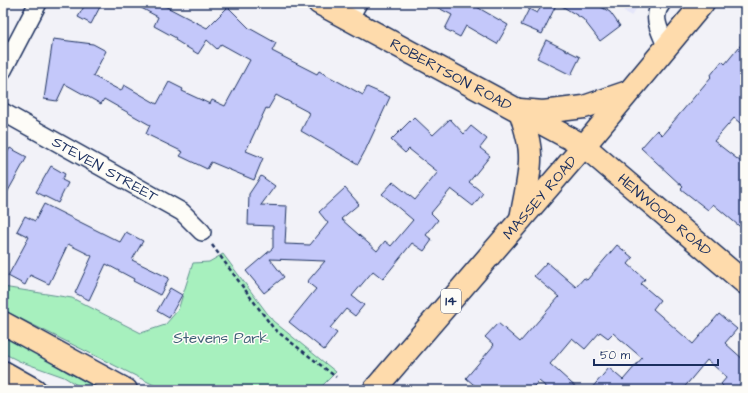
<svg xmlns="http://www.w3.org/2000/svg" width="748" height="393" viewBox="0 0 748 393" font-family="'Architects Daughter',sans-serif">
	<style>
		.built { fill: #e4e5f9 }
		.green { fill: #a7f0be; stroke: #61908e }
		.building { fill: #c4c8fa; stroke: #1b2f5e }
		.lines { fill: none; stroke-linecap: round; stroke-linejoin: round }
		.minor-casing { stroke: #1b2f5e; stroke-width: 20 }
		.major-casing { stroke: #1b2f5e; stroke-width: 25 }
		.highway-casing { stroke: #1b2f5e; stroke-width: 25 }
		.path { stroke: #1b2f5e; stroke-width: 2.5; stroke-dasharray: 4 3; stroke-linecap: butt }
		.minor { stroke: #fdfcf7; stroke-width: 17 }
		.major { stroke: #fedbac; stroke-width: 22 }
		.highway { stroke: #fedbac; stroke-width: 22 }
		.labels { text-anchor: middle; dominant-baseline: central; stroke-width: 3; stroke-linejoin: round; paint-order: stroke }
		.shield { fill: #fdfcf7; stroke: #5f6c8c; stroke-width: 1 }
		.shield-label { font-size: 14px; font-weight: bold; fill: #1b2f5e }
		.street-label { font-size: 15px; fill: #1b2f5e; stroke: #fdfcf7 }
		.park-label { font-size: 15px; fill: #3e5f76; stroke: #fdfcf7 }
	</style>
	<rect width="100%" height="100%" fill="#f2f2f8"/>
	<filter id="ink" filterUnits="userSpaceOnUse"><feTurbulence type="fractalNoise" baseFrequency=".025" numOctaves="2"/><feDisplacementMap in="SourceGraphic" scale="8" xChannelSelector="R" yChannelSelector="G"/><feConvolveMatrix kernelMatrix="1 2 1 2 8 2 1 2 1" color-interpolation-filters="sRGB"/></filter>
	<g filter="url(#ink)">
		<polygon class="built" points="614,3 641,3 631,16"/>
		<g class="green">
			<polygon points="223,254 273,321 336,372 318,390 164,390 3,310 3,287 72,298 141,333 165,325 178,310 193,263 209,262"/>
			<polygon points="3,333 67,372 101,390 85,390 64,377 19,361 3,353"/>
		</g>
		<g class="building">
			<polygon points="86,3 102,3 91,24 78,17"/>
			<polygon points="132,3 159,3 207,28 228,7 249,28 276,43 272,51 317,74 319,71 363,95 367,87 390,97 365,151 358,164 301,131 310,113 276,95 268,109 266,108 246,151 263,158 254,180 211,162 207,169 180,156 183,152 146,134 150,125 104,99 101,104 65,84 57,101 44,99 53,39 93,44 106,51 93,76 121,91 124,85 157,104 169,82 183,89 182,91 210,104 212,100 225,106 250,60 221,44 217,49 207,40 198,54 175,40 176,38 154,26 158,17"/>
			<polygon points="429,3 470,3 508,25 497,44 466,26 460,37 445,29 452,15"/>
			<polygon points="544,3 594,3 610,12 620,26 600,41 583,19 557,3 542,34 521,25 529,9 537,13"/>
			<polygon points="546,40 580,57 571,75 537,58"/>
			<polygon points="745,40 745,127 734,118 714,141 745,165 745,231 713,204 708,210 681,189 683,187 641,148 657,130 662,135 711,77 710,76 722,61 725,64"/>
			<polygon points="414,117 433,135 450,119 464,134 471,126 487,139 480,148 490,156 469,182 483,193 473,206 451,189 431,213 438,220 426,235 432,240 424,251 412,243 383,279 373,271 352,296 364,305 355,316 346,309 330,328 337,333 324,350 289,322 316,289 307,282 325,261 270,259 284,277 264,293 246,271 273,248 273,226 248,225 249,194 261,176 275,186 261,205 287,206 285,244 310,245 328,223 319,212 345,188 359,204 341,219 377,251 385,241 391,246 413,220 382,194 393,182 415,200 438,172 409,149 405,153 391,140"/>
			<polygon points="10,148 27,157 3,200 3,160"/>
			<polygon points="51,166 65,174 62,180 68,183 58,203 36,192"/>
			<polygon points="44,204 120,242 126,232 143,241 132,260 169,278 160,295 133,281 134,279 106,264 89,300 75,293 92,256 68,244 49,284 30,275 25,285 8,276 29,237 17,231 25,216 35,221"/>
			<polygon points="617,245 633,258 628,264 645,279 641,284 660,300 653,309 693,344 719,314 737,329 725,343 745,361 745,390 727,390 721,384 727,377 707,360 682,390 590,390 609,368 623,380 642,358 613,333 608,338 600,332 585,349 572,338 550,364 579,390 550,390 539,381 530,390 480,390 466,378 494,345 485,337 498,323 520,342 559,297 534,276 547,262 576,287 584,278 587,280"/>
			<polygon points="170,288 182,295 169,318 157,311"/>
		</g>
		<g class="lines">
			<g class="minor-casing">
				<g id="minor">
					<path d="M662 3C650 17 661 32 666 46"/>
					<polyline points="349,19 358,3"/>
					<polyline points="3,70 38,3"/>
					<path id="s1" d="M3 112 182 212 202 232"/>
				</g>
			</g>
			<g class="major-casing">
				<g id="major">
					<path id="s2" d="M319 3 584 146 745 283"/>
					<path d="M521 219C524 200 531 174 530 155 530 140 524 125 520 110L543 112 584 107 628 92"/>
					<path id="s3" d="M374 390 584 146 703 3"/>
				</g>
			</g>
			<g class="highway-casing">
				<g id="highway">
					<polyline points="3,323 126,390"/>
					<polyline points="3,372 35,390"/>
				</g>
			</g>
			<polyline class="path" points="212,245 274,329 336,377"/>
			<use href="#minor" class="minor"/>
			<use href="#major" class="major"/>
			<use href="#highway" class="highway"/>
		</g>
	</g>
	<g class="labels">
		<rect class="shield" x="441" y="289" width="20" height="24" rx="3"/>
		<g class="shield-label">
			<text x="451" y="301">14</text>
		</g>
		<g class="street-label">
			<text stroke="none"><textPath href="#s2" startOffset="150">ROBERTSON ROAD</textPath></text>
			<text stroke="none"><textPath href="#s1" startOffset="117">STEVEN STREET</textPath></text>
			<text stroke="none"><textPath href="#s3" startOffset="254">MASSEY ROAD</textPath></text>
			<text stroke="none"><textPath href="#s2" startOffset="407">HENWOOD ROAD</textPath></text>
		</g>
		<g class="park-label">
			<text x="221" y="338">Stevens Park</text>
		</g>
	</g>
	<rect width="748" height="393" fill="none" stroke="#fdfcf7" stroke-width="16"/>
	<rect x="8" y="8" width="732" height="377" fill="none" stroke="#1b2f5e" stroke-width="1.5" filter="url(#ink)"/>
	<path d="M594 359v6h124v-6" fill="none" stroke="#1b2f5e" stroke-width="2"/>
	<text x="600" y="359" font-size="12" fill="#1b2f5e" stroke="#fdfcf7" stroke-width="3" paint-order="stroke">50 m</text>
</svg>
